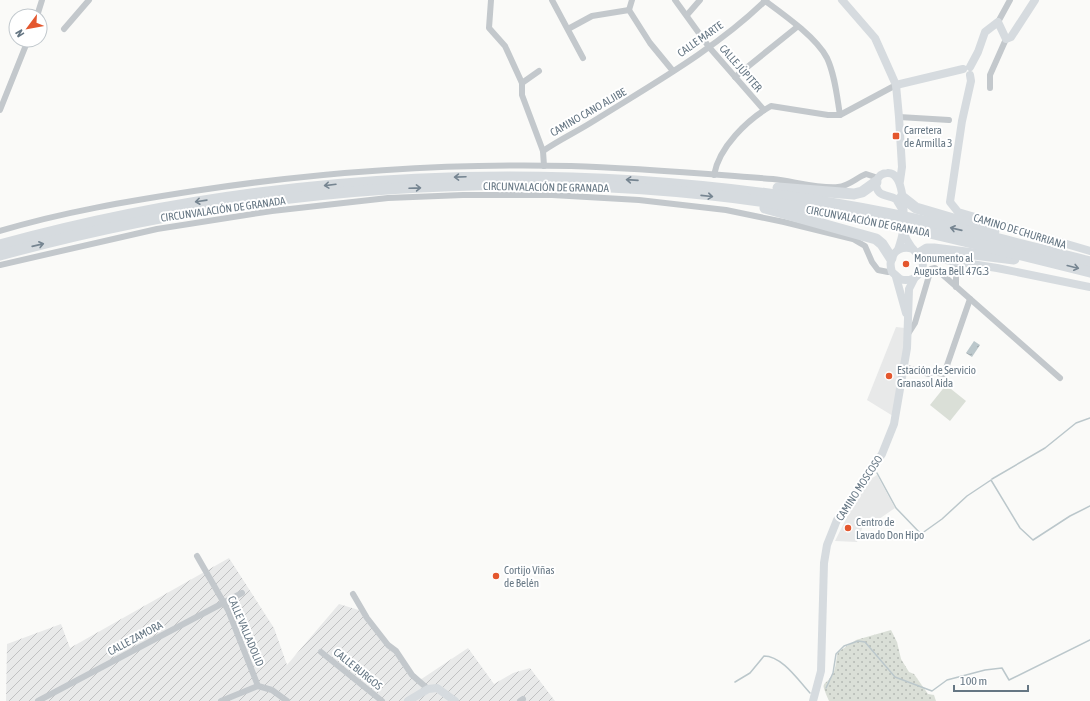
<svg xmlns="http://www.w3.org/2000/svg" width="1090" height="701" viewBox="0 0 1090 701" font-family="'Asap Condensed',sans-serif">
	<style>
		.built { fill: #e8e9e9 }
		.industrial { fill: url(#industrial-furrows) }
		.grass { fill: url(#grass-dots) }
		.park { fill: #dadfd7 }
		.water { fill: url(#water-ripples) }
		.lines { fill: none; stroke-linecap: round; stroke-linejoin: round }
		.stream { stroke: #bbc7cb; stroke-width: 1.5 }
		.street { stroke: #c3c8cc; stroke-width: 6 }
		.secondary { stroke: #d6dbdf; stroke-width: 8 }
		.highway { stroke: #d6dbdf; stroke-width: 11 }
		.oneway { stroke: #768591 }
		.poi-dot { fill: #e4572e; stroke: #fff; stroke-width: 1.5 }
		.labels { text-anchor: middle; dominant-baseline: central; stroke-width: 4; stroke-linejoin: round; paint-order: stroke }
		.street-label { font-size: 11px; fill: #657683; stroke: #fff }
		.poi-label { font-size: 11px; fill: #657683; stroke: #fff; text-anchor: start }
	</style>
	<defs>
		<pattern id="industrial-furrows" width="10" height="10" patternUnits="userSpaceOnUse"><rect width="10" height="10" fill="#e8e9e9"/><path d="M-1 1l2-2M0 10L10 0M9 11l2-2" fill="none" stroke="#c0c1c2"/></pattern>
		<pattern id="grass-dots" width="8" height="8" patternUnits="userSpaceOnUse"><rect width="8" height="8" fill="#dadfd7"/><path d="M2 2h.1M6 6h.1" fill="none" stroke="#b4b9b4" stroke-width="1.8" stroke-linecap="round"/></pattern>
		<pattern id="water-ripples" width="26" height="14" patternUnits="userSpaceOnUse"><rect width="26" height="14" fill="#bbc7cb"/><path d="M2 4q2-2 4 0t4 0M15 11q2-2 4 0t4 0" fill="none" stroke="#9ca6aa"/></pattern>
	</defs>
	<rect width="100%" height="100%" fill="#fafaf8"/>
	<g class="built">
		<polygon points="896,327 905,328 903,364 893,416 867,400"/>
		<polygon points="877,475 895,508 879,519 866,518 857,542 835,541 852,507 871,479"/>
	</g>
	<polygon class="industrial" points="229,558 274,628 287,665 339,604 362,611 420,680 468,648 494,684 513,673 530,668 555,701 6,701 7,644 61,624 70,648"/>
	<path class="grass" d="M891 630 897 642 901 659 909 672 914 674 928 694 934 695 936 701H829C820 679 823 689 833 674 836 669 836 658 838 652L856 640Z"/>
	<polygon class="park" points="946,385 966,401 950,421 930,405"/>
	<polygon class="water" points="974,341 980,345 972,357 966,353"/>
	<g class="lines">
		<g class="stream">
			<polyline points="877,473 896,508 921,534 942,519 967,496 991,480 1020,528 1033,540 1070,516 1090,506"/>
			<polyline points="992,479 1045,448 1076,423 1090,418"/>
			<path d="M735 682 750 673 764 656C782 656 798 680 810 693"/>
			<polyline points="826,688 833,673 836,654 844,646 858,641 865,642 895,677 932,691 947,680 985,670 1002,668 1009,680 1090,640"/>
		</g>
		<g class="street">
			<polyline points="491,0 489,28 505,46 522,83 522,95 543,151 544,166"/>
			<polyline points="552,0 583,58"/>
			<polyline points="675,0 709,47 764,110"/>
			<path d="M764 0C783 14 816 37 827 58 835 75 837 97 840 115"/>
			<polyline points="629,10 650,43 673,71"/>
			<polyline points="629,10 632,0"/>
			<polyline points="687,15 700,0"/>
			<polyline points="37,16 42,0"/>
			<polyline points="998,22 1010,0"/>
			<polyline points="64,29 89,0"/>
			<polyline points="568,29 592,16 629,10"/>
			<polyline points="735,77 797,27"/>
			<polyline points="522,83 539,71"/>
			<polyline points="990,88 990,75 1006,39"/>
			<polyline points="0,110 28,40"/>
			<polyline points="899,117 949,120"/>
			<path d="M543 151C559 140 576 132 592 122 651 85 716 49 766 0"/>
			<path d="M714 175C719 147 747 120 771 106L828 115H840L896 85"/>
			<path d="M0 231C63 212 129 201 194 191 318 172 445 163 571 166 638 168 706 174 773 179 792 181 820 189 838 187 849 186 856 178 866 174L878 178"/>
			<polyline points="952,261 956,269 956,287"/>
			<polyline points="0,265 157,229 272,211 388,198 463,195 552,195 639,200 726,210 784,222 853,239 865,246 872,262 878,270 888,272 892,272"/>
			<polyline points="908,334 915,323 931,269 935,268 1060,378"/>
			<polyline points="905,367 928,374 932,372 944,374 970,299"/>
			<polyline points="197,556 228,610 258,686 272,690 287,701"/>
			<polyline points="353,594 367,618 388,645 396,651 412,675 428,689"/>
			<polyline points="321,652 382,701"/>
			<polyline points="38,701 242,593"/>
			<polyline points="221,701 258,686"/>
			<polyline points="520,701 523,699"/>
		</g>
		<g class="secondary">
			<polyline points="842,0 875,38 892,76 896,85 899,117 902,167 900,181"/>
			<polyline points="970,67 978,52 985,32 998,22 1006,39 1011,37 1035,0"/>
			<polyline points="970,75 971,81 962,121 950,202 958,212 1090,251"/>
			<polyline points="896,85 963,69"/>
			<path d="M903 231C905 237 908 243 912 248 919 256 929 264 918 275 913 280 906 281 900 279L892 272C887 257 897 244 913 249"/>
			<path d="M898 250C900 244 902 238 903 232 904 219 906 171 887 173 881 173 878 177 876 182 876 197 886 194 896 199L902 209"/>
			<polyline points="920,256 997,268 1090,287"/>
			<polyline points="896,277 906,313"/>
			<polyline points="408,701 428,689 437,688 455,701"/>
			<polyline points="813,701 821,671 824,563 827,545 837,520 882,454 894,424 907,348 909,289 914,279"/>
		</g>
		<g class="highway">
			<polyline points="778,188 854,194 862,192 876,182"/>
			<polyline points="902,197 916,208 994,231"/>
			<polyline points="765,208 876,239 882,244 891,258"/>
			<path d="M0 245C273 170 557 158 836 204 922 218 1006 241 1090 262"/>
			<polyline points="919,254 927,249 934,249 1014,259"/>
			<path d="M0 255C254 185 526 165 787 205 889 221 989 247 1090 272"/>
		</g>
	</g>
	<defs><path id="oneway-shaft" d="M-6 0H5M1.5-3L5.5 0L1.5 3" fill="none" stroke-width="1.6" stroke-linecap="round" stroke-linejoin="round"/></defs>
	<g class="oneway">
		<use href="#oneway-shaft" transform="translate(460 177) rotate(178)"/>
		<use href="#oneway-shaft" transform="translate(632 180) rotate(-176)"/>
		<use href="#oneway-shaft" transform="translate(330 185) rotate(173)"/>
		<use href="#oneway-shaft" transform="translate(415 188) rotate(-2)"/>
		<use href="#oneway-shaft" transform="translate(707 196) rotate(6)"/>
		<use href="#oneway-shaft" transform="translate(201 201) rotate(172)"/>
		<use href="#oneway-shaft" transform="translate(956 229) rotate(-167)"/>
		<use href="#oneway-shaft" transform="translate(38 245) rotate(-13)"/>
		<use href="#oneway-shaft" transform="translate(1073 267) rotate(14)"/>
	</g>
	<g class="poi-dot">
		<rect x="892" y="132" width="8" height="8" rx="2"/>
		<circle cx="906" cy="264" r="4"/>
		<circle cx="889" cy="376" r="4"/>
		<circle cx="848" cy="528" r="4"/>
		<circle cx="496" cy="576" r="4"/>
	</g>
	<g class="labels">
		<g class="street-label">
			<text transform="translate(700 39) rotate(-35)">CALLE MARTE</text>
			<text transform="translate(741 68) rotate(49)">CALLE JÚPITER</text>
			<text transform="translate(588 112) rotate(-30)">CAMINO CANO ALJIBE</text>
			<text transform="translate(546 187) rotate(1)">CIRCUNVALACIÓN DE GRANADA</text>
			<text transform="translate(223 209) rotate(-8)">CIRCUNVALACIÓN DE GRANADA</text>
			<text transform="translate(868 221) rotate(11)">CIRCUNVALACIÓN DE GRANADA</text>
			<text transform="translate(1020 231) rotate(17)">CAMINO DE CHURRIANA</text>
			<text transform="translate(859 488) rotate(-57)">CAMINO MOSCOSO</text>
			<text transform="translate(246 631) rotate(67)">CALLE VALLADOLID</text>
			<text transform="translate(135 638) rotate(-28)">CALLE ZAMORA</text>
			<text transform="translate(358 669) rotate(39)">CALLE BURGOS</text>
		</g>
		<g class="poi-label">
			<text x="904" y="130">Carretera<tspan x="904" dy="13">de Armilla 3</tspan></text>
			<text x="914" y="258">Monumento al<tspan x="914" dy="13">Augusta Bell 47G.3</tspan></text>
			<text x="897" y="370">Estación de Servicio<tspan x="897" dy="13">Granasol Aida</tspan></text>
			<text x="856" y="522">Centro de<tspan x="856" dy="13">Lavado Don Hipo</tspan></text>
			<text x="504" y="570">Cortijo Viñas<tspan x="504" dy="13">de Belén</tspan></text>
		</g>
	</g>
	<g transform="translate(28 28) rotate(238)"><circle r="19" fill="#ffffff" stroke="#c1c8cd"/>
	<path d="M0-3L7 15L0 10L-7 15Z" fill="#e4572e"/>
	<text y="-6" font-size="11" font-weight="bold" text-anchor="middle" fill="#657683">N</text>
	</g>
	<path d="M954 685v6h74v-6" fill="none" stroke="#657683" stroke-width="2"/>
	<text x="960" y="685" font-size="12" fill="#657683" stroke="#ffffff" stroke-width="3" paint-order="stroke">100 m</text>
</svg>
